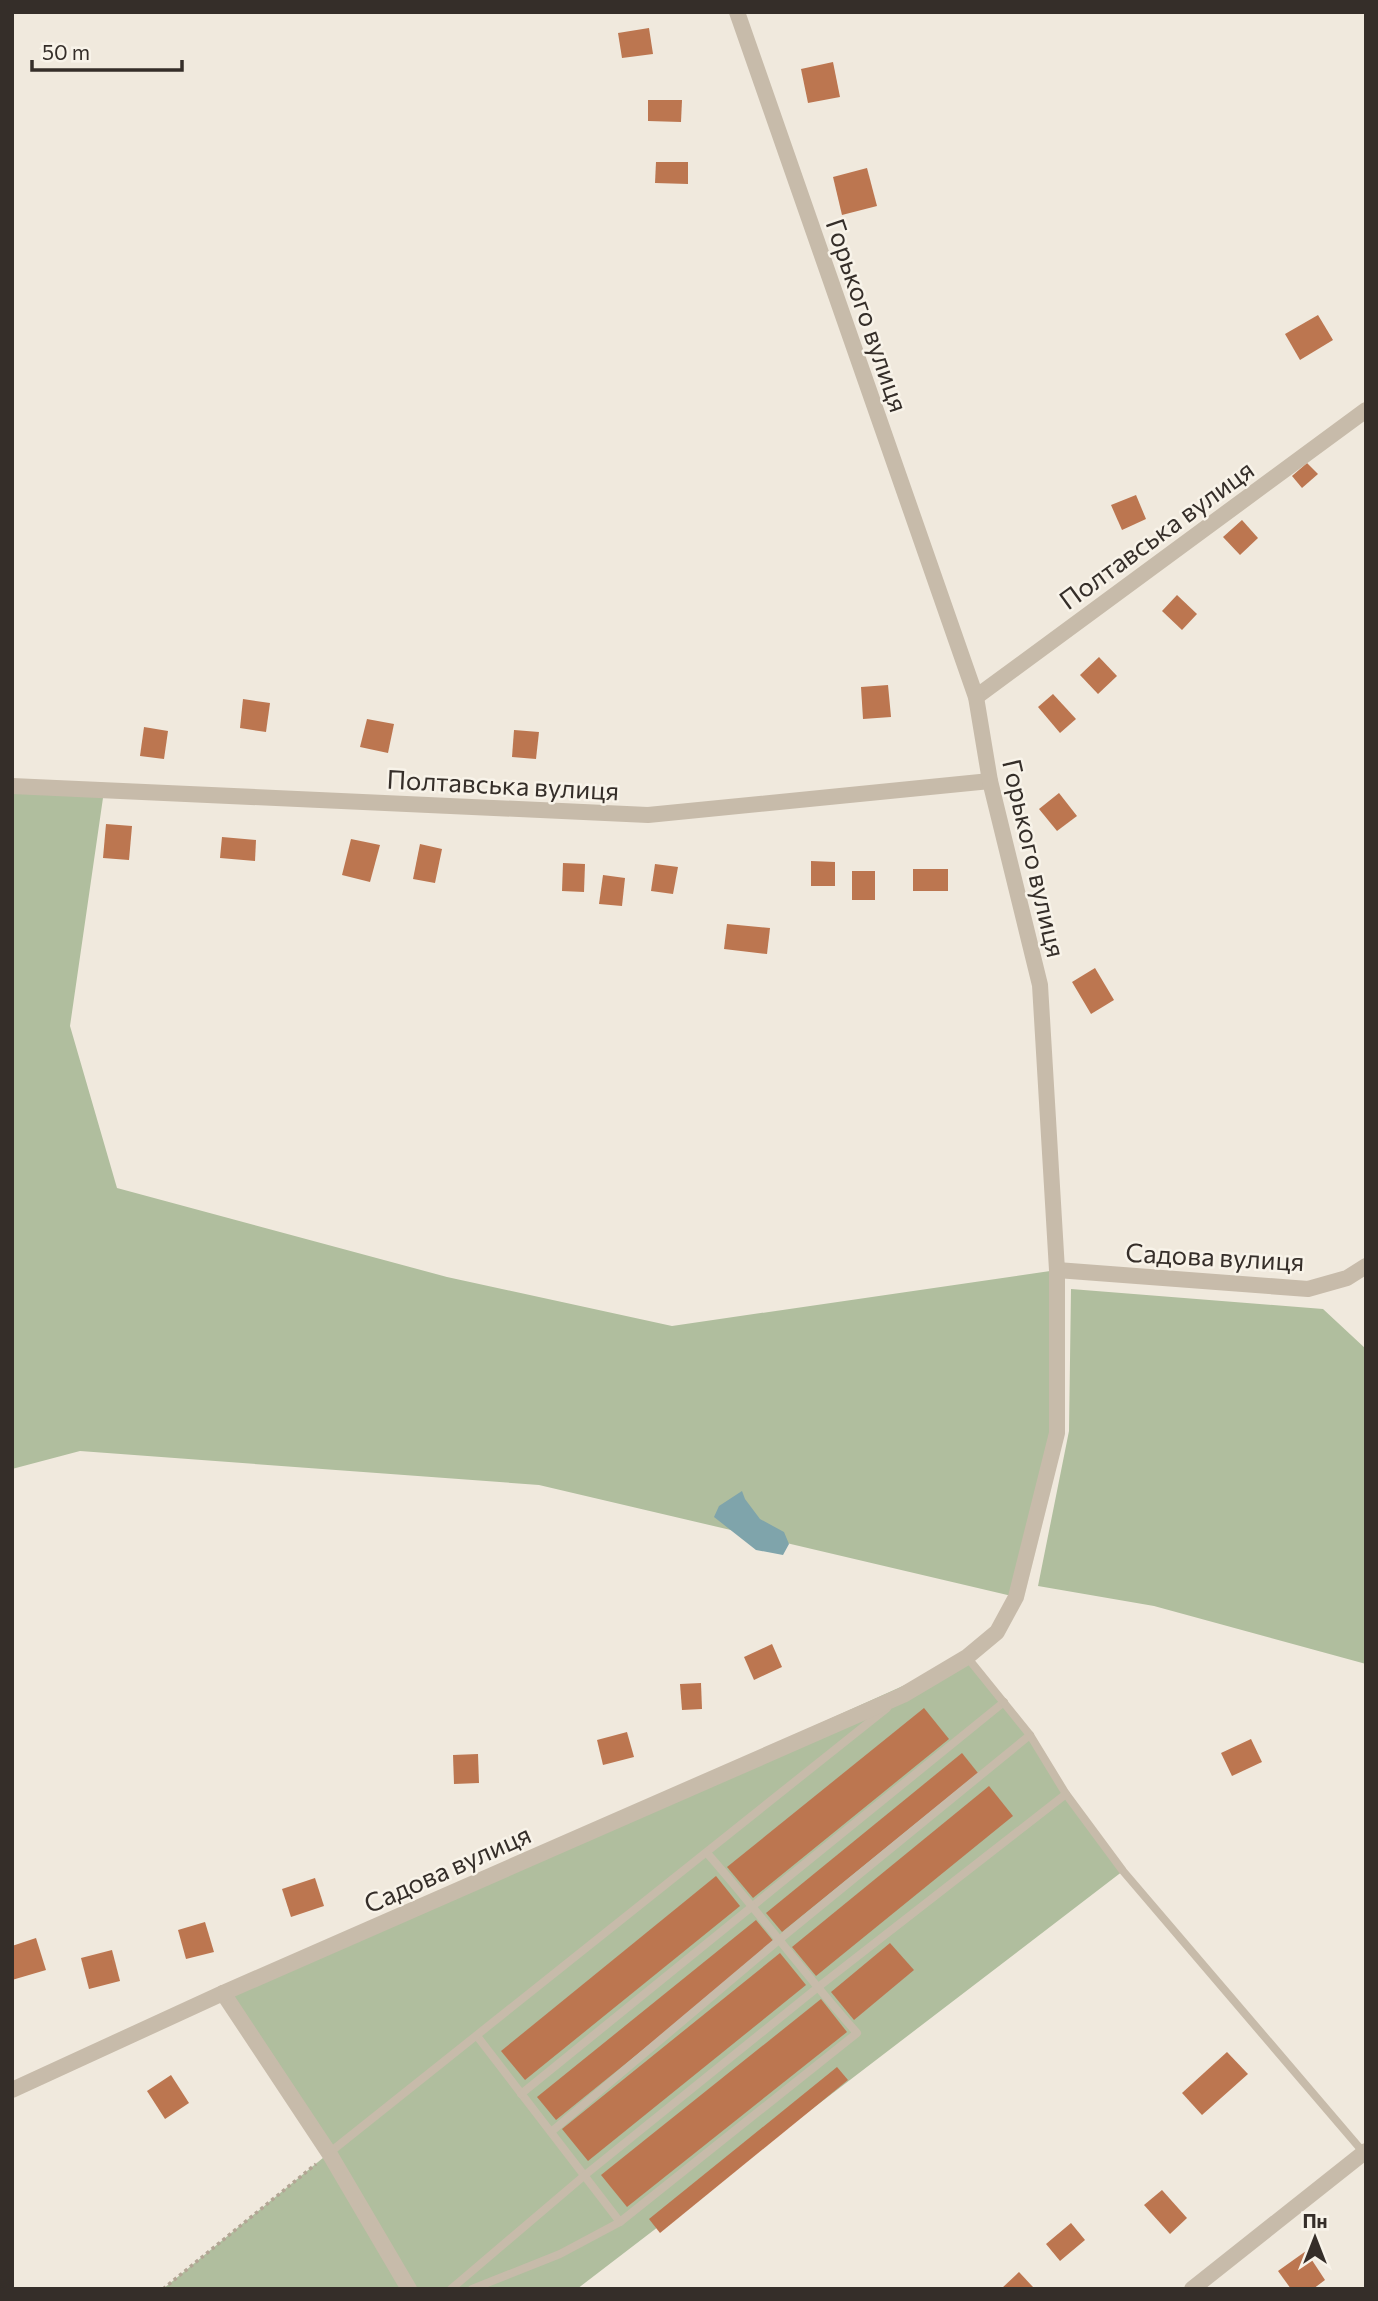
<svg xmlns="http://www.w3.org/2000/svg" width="1378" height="2301" viewBox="0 0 1378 2301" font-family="Commissioner,sans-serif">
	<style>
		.green { fill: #b0be9e }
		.water { fill: #7fa4ab }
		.building { fill: #bc7650 }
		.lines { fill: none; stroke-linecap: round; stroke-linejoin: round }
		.path { stroke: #b3a594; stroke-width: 3.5; stroke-dasharray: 3.5 3.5; stroke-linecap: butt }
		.lane { stroke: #c7bbaa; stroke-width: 8 }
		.street { stroke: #c7bbaa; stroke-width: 16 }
		.labels { text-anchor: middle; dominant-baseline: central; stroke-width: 5; stroke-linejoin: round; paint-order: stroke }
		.street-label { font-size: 26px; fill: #352e29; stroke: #f8f3e9 }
	</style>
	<rect width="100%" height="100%" fill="#f0e9dd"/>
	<g class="green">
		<polygon points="12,787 104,791 70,1026 117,1188 447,1277 672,1326 1057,1270 1057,1433 1016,1597 539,1485 80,1451 12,1469"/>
		<polygon points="1071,1289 1323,1309 1366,1349 1366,1664 1154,1606 1038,1586 1069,1431"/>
		<polygon points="967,1657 1030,1735 1123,1871 577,2289 163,2289 329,2153 223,1993"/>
	</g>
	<polygon class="water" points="742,1491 745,1499 760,1519 784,1532 789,1544 783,1555 756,1550 714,1517 719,1506"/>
	<g class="building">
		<polygon points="649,28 653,54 622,58 618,33"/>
		<polygon points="833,62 840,97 808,103 801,69"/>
		<polygon points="648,100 682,100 681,122 648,121"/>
		<polygon points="656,162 688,162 688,184 655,183"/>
		<polygon points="867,168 877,206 842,215 833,177"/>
		<polygon points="1318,315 1333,340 1300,360 1285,334"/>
		<polygon points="1307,463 1318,474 1302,488 1292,476"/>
		<polygon points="1136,495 1146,519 1122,530 1111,505"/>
		<polygon points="1242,520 1258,538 1240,555 1223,537"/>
		<polygon points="1177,595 1197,614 1182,630 1162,611"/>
		<polygon points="1099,657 1117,676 1098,694 1080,675"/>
		<polygon points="888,685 891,717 863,719 861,687"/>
		<polygon points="1053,694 1076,719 1060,733 1038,707"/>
		<polygon points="243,699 270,703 266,732 240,728"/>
		<polygon points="367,719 394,724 388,753 360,747"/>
		<polygon points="144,727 168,731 164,759 140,756"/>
		<polygon points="514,730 539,732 536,759 512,757"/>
		<polygon points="1059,793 1077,816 1057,831 1039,809"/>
		<polygon points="106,824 132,826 129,860 103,858"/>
		<polygon points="222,837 256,840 255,861 220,858"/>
		<polygon points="351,839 380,845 370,882 342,875"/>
		<polygon points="420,844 442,849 435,883 413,879"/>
		<polygon points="811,861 835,862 835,886 811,886"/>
		<polygon points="563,863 585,864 584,892 562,891"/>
		<polygon points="655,864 678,867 673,894 651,891"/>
		<rect x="913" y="869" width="35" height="22"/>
		<rect x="852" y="871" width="23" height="29"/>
		<polygon points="603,875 625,878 622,906 599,904"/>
		<polygon points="727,924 770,928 767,954 724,949"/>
		<polygon points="1095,968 1114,1000 1091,1014 1072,982"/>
		<polygon points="772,1644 782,1667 754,1680 744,1657"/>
		<polygon points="701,1683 702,1709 682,1710 680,1684"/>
		<polygon points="924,1708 949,1739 753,1898 727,1867"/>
		<polygon points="627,1732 634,1757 603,1765 597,1740"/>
		<polygon points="1251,1739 1262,1762 1232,1776 1221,1753"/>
		<polygon points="962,1753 978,1773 782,1932 766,1913"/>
		<polygon points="478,1754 479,1783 454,1784 453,1755"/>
		<polygon points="989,1786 1013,1816 816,1976 792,1947"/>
		<polygon points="716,1876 740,1906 525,2080 501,2051"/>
		<polygon points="315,1878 324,1906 291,1917 282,1889"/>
		<polygon points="756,1920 775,1943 556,2120 537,2097"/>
		<polygon points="205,1922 214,1952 186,1959 178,1930"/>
		<polygon points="36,1938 46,1970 12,1980 12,1946"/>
		<polygon points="890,1943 914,1970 854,2020 831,1992"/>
		<polygon points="112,1950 120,1981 89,1989 81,1958"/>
		<polygon points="780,1953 806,1985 588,2161 562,2129"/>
		<polygon points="821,1999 847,2032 627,2207 601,2175"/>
		<polygon points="1227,2052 1248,2074 1202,2115 1182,2093"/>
		<polygon points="837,2067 848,2080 660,2233 649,2219"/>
		<polygon points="171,2075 189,2103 165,2119 147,2091"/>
		<polygon points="1162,2190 1187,2218 1170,2234 1144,2205"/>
		<polygon points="1071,2223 1085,2240 1060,2261 1046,2244"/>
		<polygon points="1306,2251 1325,2280 1313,2289 1291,2289 1278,2271"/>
		<polygon points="1019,2272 1033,2287 1032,2289 1001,2289"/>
	</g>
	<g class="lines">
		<polyline class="path" points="163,2289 316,2164"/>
		<g class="lane">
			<polyline points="1066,1794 1123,1871 1364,2153"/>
			<polyline points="477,2036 620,2222"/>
			<polyline points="521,2094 1004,1702"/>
			<polyline points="551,2132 779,1940 1030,1735"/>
			<polyline points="329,2153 887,1708"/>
			<polyline points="451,2289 585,2175 817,1988 1066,1794 1030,1735 967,1657"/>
			<path d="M472 2289 560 2254 620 2222 857 2033C805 1975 759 1912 707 1853"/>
		</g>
		<g class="street">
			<polyline points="976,697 1366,410"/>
			<polyline points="12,786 648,815 990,781"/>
			<polyline points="1057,1270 1308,1289 1347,1278 1366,1266"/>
			<polyline points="223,1993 329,2153 409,2289"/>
			<polyline points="12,2090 223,1993 903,1695 967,1657 997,1632 1016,1597 1057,1433 1057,1270 1040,985 990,781 976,697 737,12"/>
			<polyline points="1192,2289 1366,2151"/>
		</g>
	</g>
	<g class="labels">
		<g class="street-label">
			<text transform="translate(868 315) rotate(71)">Горького вулиця</text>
			<text transform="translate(1156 534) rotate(-36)">Полтавська вулиця</text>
			<text transform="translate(503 784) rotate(3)">Полтавська вулиця</text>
			<text transform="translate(1035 858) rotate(77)">Горького вулиця</text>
			<text transform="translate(1215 1256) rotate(3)">Садова вулиця</text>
			<text transform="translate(447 1868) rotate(-24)">Садова вулиця</text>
		</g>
	</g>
	<rect width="1378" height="2301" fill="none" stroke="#352e29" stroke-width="28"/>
	<g transform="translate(1315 2238)" stroke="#f8f3e9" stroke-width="5" paint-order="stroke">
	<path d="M0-5L12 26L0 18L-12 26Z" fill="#352e29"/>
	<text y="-10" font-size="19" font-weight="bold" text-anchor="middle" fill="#352e29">Пн</text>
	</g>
	<path d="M32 60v10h150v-10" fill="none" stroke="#352e29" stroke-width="3.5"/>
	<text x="42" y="60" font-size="21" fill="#352e29" stroke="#f8f3e9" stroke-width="5" paint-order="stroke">50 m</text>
</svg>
